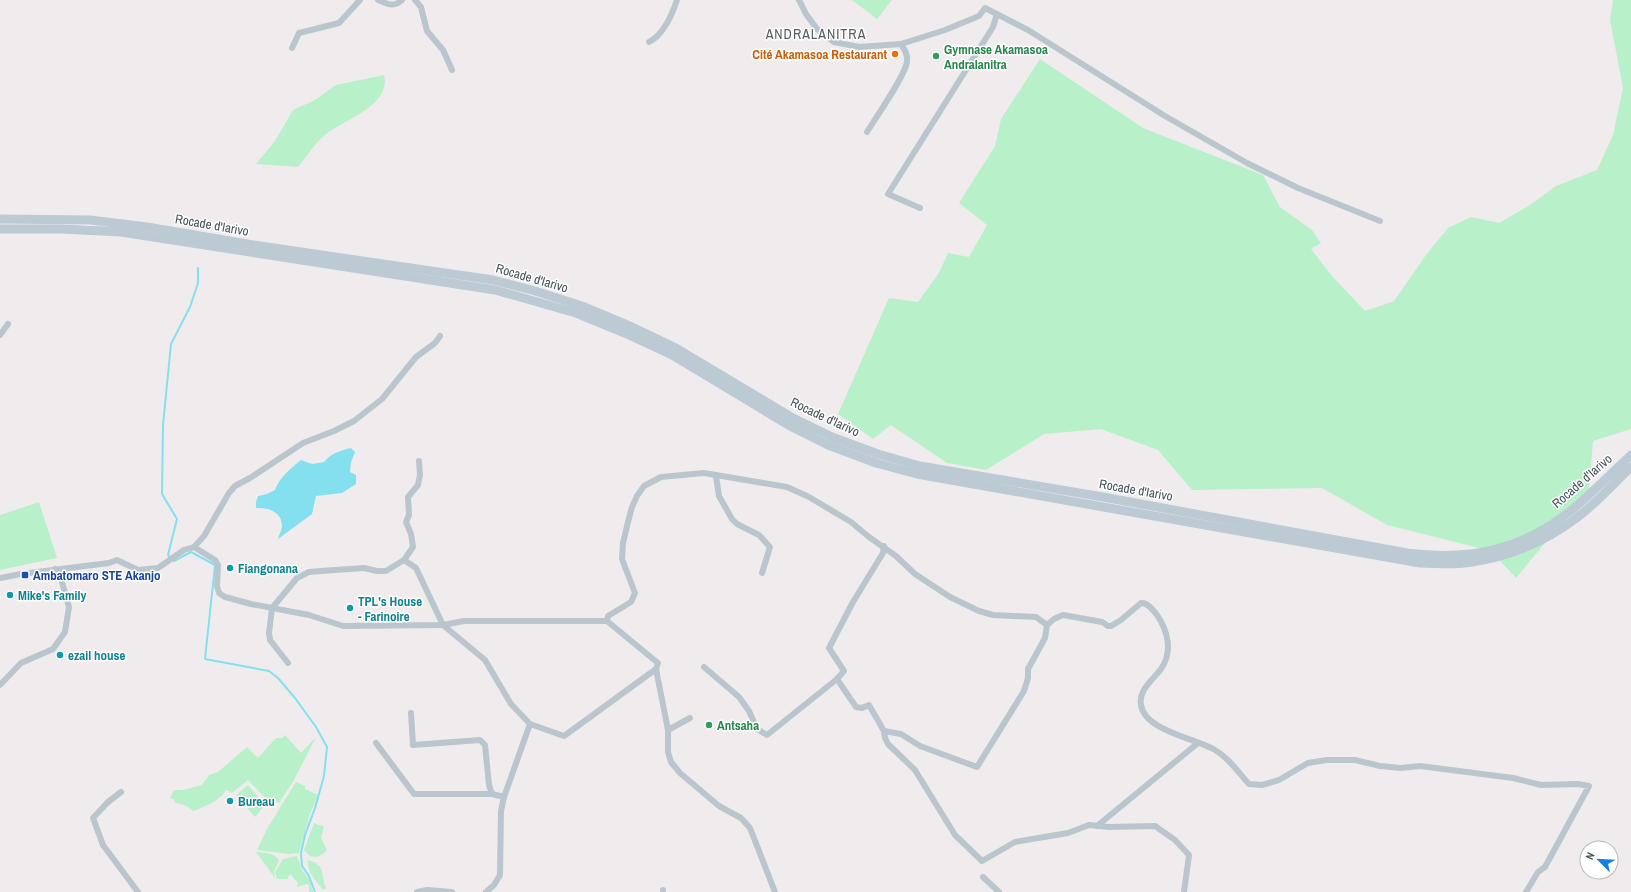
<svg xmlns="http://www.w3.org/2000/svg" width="1631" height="892" viewBox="0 0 1631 892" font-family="'Archivo Narrow',sans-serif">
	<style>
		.green { fill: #b8f0c9 }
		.water { fill: #84e0ee }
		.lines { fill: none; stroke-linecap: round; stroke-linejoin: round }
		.stream { stroke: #84e0ee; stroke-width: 2 }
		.minor { stroke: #bac6cd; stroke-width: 6 }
		.secondary { stroke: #bccad4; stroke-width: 9 }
		.food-dot { fill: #e8710a; stroke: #fff; stroke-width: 1.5 }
		.leisure-dot { fill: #2e9e5b; stroke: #fff; stroke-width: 1.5 }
		.culture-dot { fill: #0f9aa8; stroke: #fff; stroke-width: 1.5 }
		.transit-dot { fill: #1a4fb4; stroke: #fff; stroke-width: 1.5 }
		.labels { text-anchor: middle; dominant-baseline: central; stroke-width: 3; stroke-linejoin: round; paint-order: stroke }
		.leisure-label { font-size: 13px; font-weight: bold; fill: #27864d; stroke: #fff; text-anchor: start }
		.food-label { font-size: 13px; font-weight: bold; fill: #c56008; stroke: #fff; text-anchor: end }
		.street-label { font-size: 13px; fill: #44525a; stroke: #fff }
		.culture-label { font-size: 13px; font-weight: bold; fill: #0d838f; stroke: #fff; text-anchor: start }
		.transit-label { font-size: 13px; font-weight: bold; fill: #164399; stroke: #fff; text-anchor: start }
		.neighbourhood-label { font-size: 14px; letter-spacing: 1px; fill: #595e62; stroke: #fff }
	</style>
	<rect width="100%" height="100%" fill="#f0eced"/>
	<g class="green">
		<polygon points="852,0 892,0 877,19"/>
		<polygon points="1613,0 1631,0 1631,429 1593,441 1589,490 1516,578 1491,551 1387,525 1322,488 1192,490 1158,450 1101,429 1044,434 986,470 947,463 891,425 873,439 838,414 889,298 918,302 939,273 948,253 969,257 987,225 959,203 995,146 1001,119 1040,59 1143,128 1263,175 1280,207 1312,230 1321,243 1311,249 1332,276 1365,311 1394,301 1426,255 1448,228 1471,217 1499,223 1530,205 1556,186 1597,170 1613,135 1623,88 1610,20"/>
		<path d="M384 75C392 105 344 120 326 134 315 143 307 156 298 167L256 164 275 141 293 110 315 100 336 85Z"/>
		<polygon points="39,502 57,558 0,570 0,515"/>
		<path d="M285 735 301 753 314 739H315L294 780 279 803 270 799 268 801 248 780 232 793 226 790C220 801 204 807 193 811L187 806 174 802 175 800 170 798 174 790H183L202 785 209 775 218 772 247 747 258 758 276 738H282Z"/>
		<polygon points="296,782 305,786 305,789 318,795 310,814 299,853 289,854 257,850 267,829"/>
		<polygon points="248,785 265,805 255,817 236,795"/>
		<path d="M314 823 324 827 321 838 327 850C321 856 318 858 310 856L304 850Z"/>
		<path d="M256 852C265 853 275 852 279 861L274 872 275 878Z"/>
		<polygon points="297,856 302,870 310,880 313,892 309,892 309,885 307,884 297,887 298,883 290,874 287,879 277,879 275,872 283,859"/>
		<path d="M308 860C327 866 320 874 326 888L323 890C316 881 307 872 308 860Z"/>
	</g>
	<path class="water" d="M351 448 355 452 351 462 350 472 356 475V484L342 493 316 496 312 514 278 539C279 535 282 530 282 526 282 512 268 507 256 508V502L258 496 267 494 275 490C280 477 290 469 301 460L312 464 324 462C330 454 341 450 351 448Z"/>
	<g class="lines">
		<polyline class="stream" points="198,268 198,283 190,307 171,344 163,425 162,494 177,519 168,555 174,561 191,552 215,565 205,659 269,671 278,678 295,698 316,727 327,747 324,776 315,808 305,835 301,853 302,866 309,876 315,892"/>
		<g class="minor">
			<path d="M378 0C388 4 393 8 402 0"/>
			<polyline points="415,0 421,7 427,31 443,50 452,70"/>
			<polyline points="799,0 806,14 817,29 834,42 859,47 901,44 945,30 979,16 985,8 1028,30 1165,116 1247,163 1298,188 1380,221"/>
			<path d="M649 42C663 35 672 15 677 0"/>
			<polyline points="292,48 299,33 339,23 360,0"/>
			<path d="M867 132C876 117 906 75 907 61 908 55 905 50 901 44"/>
			<polyline points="920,208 888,194 993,27 997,14"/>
			<polyline points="0,335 8,324"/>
			<polyline points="440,336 435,343 416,357 382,399 354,421 334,431 303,443 250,478 235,486 229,493 204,536 194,547 215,560 218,565 217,586 219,593 225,597 251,604 309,615 343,626 443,625 464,621 607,621"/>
			<polyline points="716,476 719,496 732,519 737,524 759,535 770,547 762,573"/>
			<polyline points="884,546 883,553 853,602 829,648 844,671 837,679 856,707 862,708 869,705 884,731 885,738 888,744 915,770 955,835 982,861 1015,842 1068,833 1089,825 1109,827 1155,826 1175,840 1189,855 1184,892"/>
			<polyline points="404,560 413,547 411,534 406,522 409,515 408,497 418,485 420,475 419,461"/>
			<polyline points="0,578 21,574 109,563 117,560 138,570 158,568 184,550 194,547"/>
			<path d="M288 663 270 640 269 633 272 608 297 578 309 572 321 571 364 568 377 571H386L404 560 416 568 443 625 485 660 511 704 530 724 564 736 656 669 658 663 607 621 608 616 631 602 635 593 622 559 623 543 628 522 632 507 637 496 644 486 661 477 704 473 787 487 809 497 851 522 869 537 896 556 915 574 950 597 979 611 993 615 1036 617 1047 625 1054 619 1063 615 1102 622 1108 626H1111L1121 620 1141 603C1147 602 1153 610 1157 615 1168 631 1173 652 1161 669 1153 680 1138 690 1141 705 1145 731 1195 738 1215 750 1229 758 1238 772 1249 784L1262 785 1279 780 1308 763 1327 760H1355L1380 766 1401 768 1420 766 1513 778 1541 785 1578 784 1589 786 1545 867 1538 872 1526 892"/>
			<polyline points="704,667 739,697 749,711 757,729 767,735 837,679"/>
			<polyline points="656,669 668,730 668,752 671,762 680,773 719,806 741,818 750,828 775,892"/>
			<polyline points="0,685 21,663 53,649 65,632 69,607 60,575 55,569"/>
			<polyline points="411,713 413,745 480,740 485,745 489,785 492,794 504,797"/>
			<polyline points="668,730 690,718"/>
			<polyline points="884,731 901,734 920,746 977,767 1024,691 1028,678 1028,669 1045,638 1047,625"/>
			<polyline points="376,743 414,794 492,794"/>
			<polyline points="121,792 108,802 93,818 103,845 138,892"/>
			<polyline points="1097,826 1198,743"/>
			<polyline points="983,877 999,892"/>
			<polyline points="417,892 427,890 452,892"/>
			<polyline points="486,892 494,885 500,875 501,811 504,797 530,724"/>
			<polyline points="663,892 663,890"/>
		</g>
		<g class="secondary">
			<path d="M0 219 90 220 147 227 253 245 493 280 535 291 582 306 632 327 676 348 793 418 832 437 878 454 920 466 1103 497 1407 553C1471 561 1523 550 1573 509 1593 492 1612 473 1631 455"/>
			<path d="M0 229H61L121 232 495 290 576 313 627 334 672 355 790 426 828 445 876 463 917 474 1420 563C1437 564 1455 565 1472 562 1509 556 1545 542 1575 519 1596 504 1613 484 1631 467"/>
		</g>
	</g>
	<circle class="food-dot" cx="895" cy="54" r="4"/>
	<g class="leisure-dot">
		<circle cx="936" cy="56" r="4"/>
		<circle cx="709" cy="725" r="4"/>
	</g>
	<g class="culture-dot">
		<circle cx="230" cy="568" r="4"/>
		<circle cx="10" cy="595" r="4"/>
		<circle cx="350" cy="608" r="4"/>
		<circle cx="60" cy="655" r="4"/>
		<circle cx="230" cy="801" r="4"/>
	</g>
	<rect class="transit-dot" x="21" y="571" width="8" height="8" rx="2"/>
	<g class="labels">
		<g class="leisure-label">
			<text x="944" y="49">Gymnase Akamasoa<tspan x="944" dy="15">Andralanitra</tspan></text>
			<text x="717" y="725">Antsaha</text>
		</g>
		<g class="food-label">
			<text x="887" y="54">Cité Akamasoa Restaurant</text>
		</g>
		<g class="street-label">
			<text transform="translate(212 225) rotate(10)">Rocade d'Iarivo</text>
			<text transform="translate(532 278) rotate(16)">Rocade d'Iarivo</text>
			<text transform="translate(825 417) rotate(25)">Rocade d'Iarivo</text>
			<text transform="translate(1582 481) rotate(-41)">Rocade d'Iarivo</text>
			<text transform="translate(1136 490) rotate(10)">Rocade d'Iarivo</text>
		</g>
		<g class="culture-label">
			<text x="238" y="568">Fiangonana</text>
			<text x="18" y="595">Mike's Family</text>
			<text x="358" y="601">TPL's House<tspan x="358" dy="15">- Farinoire</tspan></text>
			<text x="68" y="655">ezail house</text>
			<text x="238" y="801">Bureau</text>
		</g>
		<g class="transit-label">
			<text x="33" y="575">Ambatomaro STE Akanjo</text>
		</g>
		<g class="neighbourhood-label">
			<text x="816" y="34">ANDRALANITRA</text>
		</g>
	</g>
	<g transform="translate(1599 860) rotate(294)"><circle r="19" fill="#ffffff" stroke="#b4babd"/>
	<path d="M0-3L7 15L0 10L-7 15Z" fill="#137ee3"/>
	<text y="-6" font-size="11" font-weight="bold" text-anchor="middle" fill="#44525a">N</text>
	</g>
</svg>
